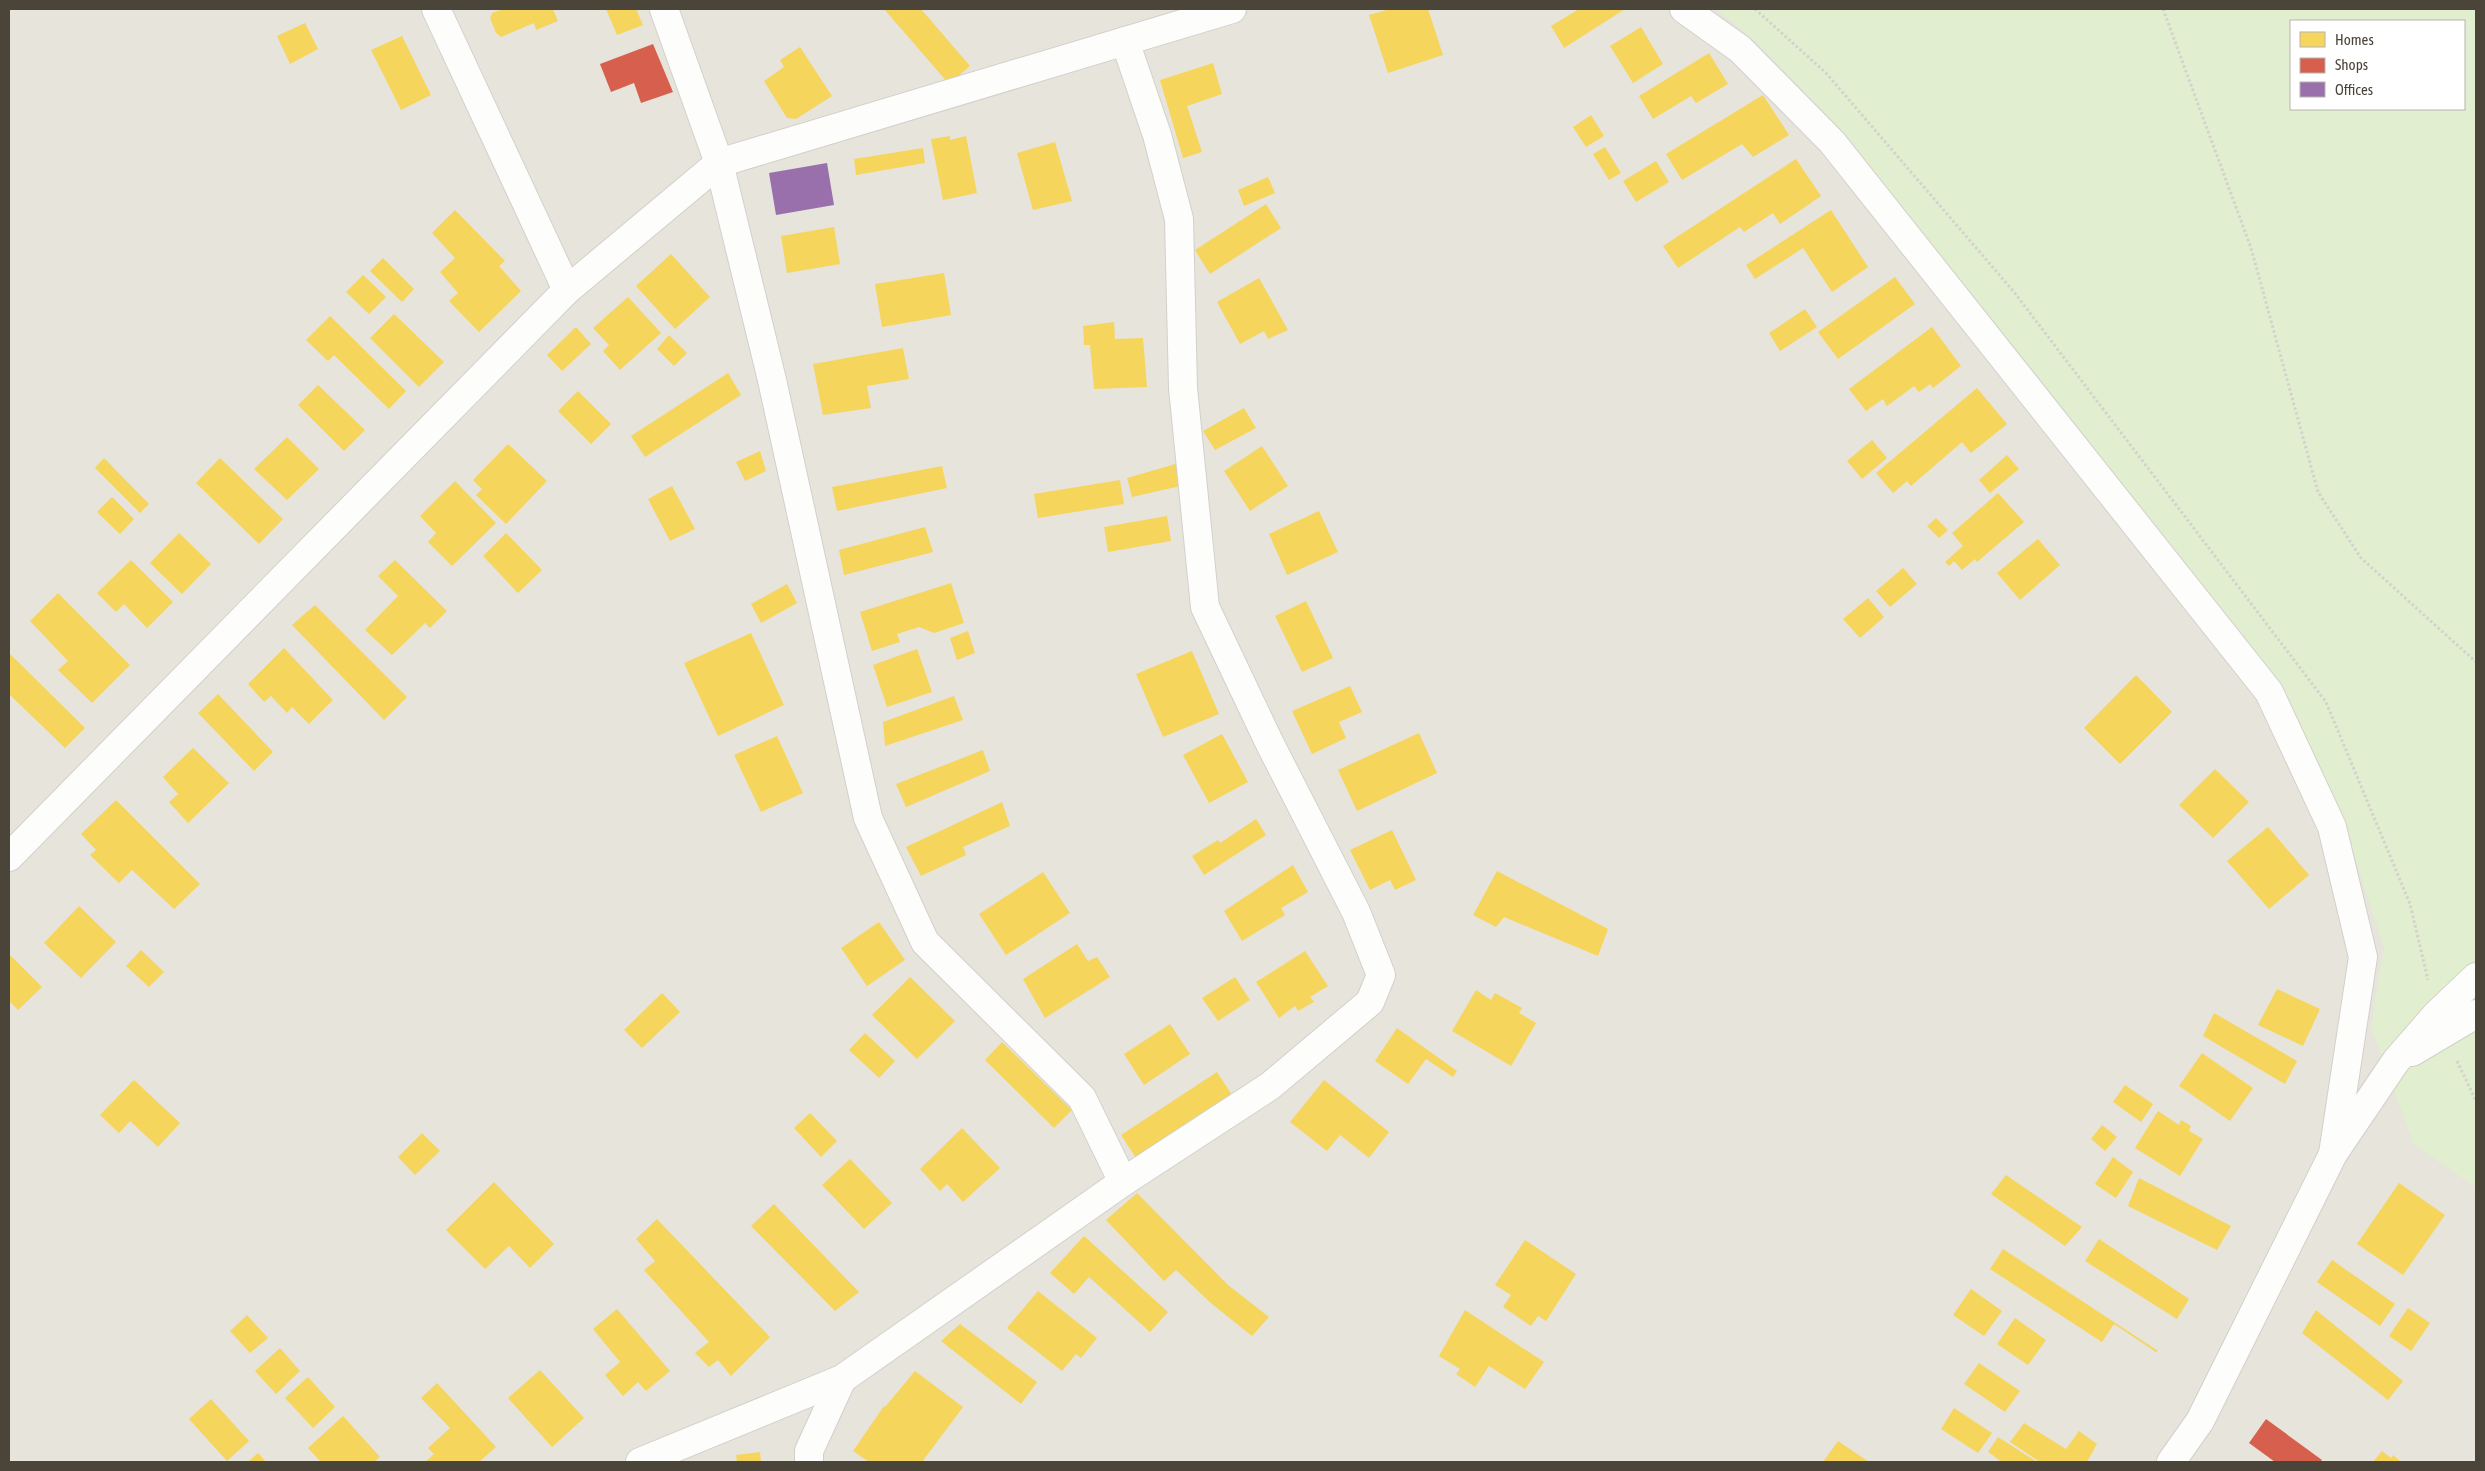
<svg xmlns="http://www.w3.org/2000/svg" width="2485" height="1471" viewBox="0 0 2485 1471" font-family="'Asap Condensed',sans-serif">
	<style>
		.residential { fill: #e7e4dc }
		.green { fill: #e1eecf; fill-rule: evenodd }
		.homes { fill: #f6d55c }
		.shops { fill: #d6604d }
		.offices { fill: #9970ab }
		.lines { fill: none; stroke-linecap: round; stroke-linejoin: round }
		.minor-casing { stroke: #d2d0cb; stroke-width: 30 }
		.path { stroke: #d3d2cc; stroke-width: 3; stroke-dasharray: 2.5 2.5; stroke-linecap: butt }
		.minor { stroke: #fdfdfc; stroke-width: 28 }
	</style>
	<rect width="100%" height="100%" fill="#f4f2ee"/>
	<polygon class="residential" points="9,9 1856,9 2476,931 2476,1462 9,1462"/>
	<path class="green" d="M1716 9H2476V1187L2414 1145 2371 1027 2384 947 2343 822 2284 695 1846 135 1755 41ZM2291 21H2464V109H2291Z"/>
	<g class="homes">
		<polygon points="503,9 553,9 558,21 536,30 534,23 501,37 496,33 490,18 492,13"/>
		<polygon points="606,9 636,9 643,25 617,35"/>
		<polygon points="884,9 921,9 970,66 949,84"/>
		<polygon points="1390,9 1428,9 1443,55 1388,73 1369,15"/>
		<polygon points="1579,9 1625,9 1564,48 1551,26"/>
		<polygon points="305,23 318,49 290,64 277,36"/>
		<polygon points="1641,27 1663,64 1633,83 1610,46"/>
		<polygon points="402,36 431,95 401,110 371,50"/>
		<polygon points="800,47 832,96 796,119 787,118 764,81 784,67 780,60"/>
		<polygon points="1709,53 1728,84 1696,103 1691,96 1653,119 1639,96"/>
		<polygon points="1213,63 1222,94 1187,106 1202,152 1183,158 1160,80"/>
		<polygon points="1763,95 1789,135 1753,157 1742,144 1682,180 1666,154"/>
		<polygon points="1591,115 1604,136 1586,147 1573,127"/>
		<polygon points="950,136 950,140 966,136 977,193 943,200 931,139"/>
		<polygon points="1055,142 1072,201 1033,210 1017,153"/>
		<polygon points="1605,147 1621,173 1609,180 1593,154"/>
		<polygon points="923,148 925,163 856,175 854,159"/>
		<polygon points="1796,159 1821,196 1780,224 1773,213 1744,232 1740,227 1678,268 1663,246"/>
		<polygon points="1656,161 1669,182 1636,202 1623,181"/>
		<polygon points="1268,177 1275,193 1244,206 1238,190"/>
		<polygon points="1266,204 1281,228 1210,274 1195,250"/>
		<polygon points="455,210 505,261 499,266 521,291 479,332 449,301 458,293 440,272 455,258 432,233"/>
		<polygon points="1831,210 1868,267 1832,292 1803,248 1755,279 1746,265"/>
		<polygon points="834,227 840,264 787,273 781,236"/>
		<polygon points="671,254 710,297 675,329 636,286"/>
		<polygon points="383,258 414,289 402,302 370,271"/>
		<polygon points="944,273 951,315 882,327 875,284"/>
		<polygon points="363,275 386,297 369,314 346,292"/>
		<polygon points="1895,277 1915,304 1838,359 1818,332"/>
		<polygon points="1259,278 1288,330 1268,339 1264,331 1240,344 1217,302"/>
		<polygon points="628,297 661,333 620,370 603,351 609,345 593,328"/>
		<polygon points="1805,309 1817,327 1780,351 1769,333"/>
		<polygon points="394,314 444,362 419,387 370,338"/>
		<polygon points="330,316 406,391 389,409 334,355 328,361 306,340"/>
		<polygon points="1114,322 1115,339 1143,338 1147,387 1094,389 1090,345 1084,345 1083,326"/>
		<polygon points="576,327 591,344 562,371 547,355"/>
		<polygon points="1932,327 1961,366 1933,388 1930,384 1919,392 1914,386 1887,406 1883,399 1866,411 1849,389"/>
		<polygon points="669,335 687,353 674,366 657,349"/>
		<polygon points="903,348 909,379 867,386 871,408 823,415 813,364"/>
		<polygon points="728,373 741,395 645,457 631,436"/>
		<polygon points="318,385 365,430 344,451 298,405"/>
		<polygon points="1977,388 2007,424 1971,453 1962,442 1911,486 1907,481 1893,493 1876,473"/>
		<polygon points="578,391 611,424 591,444 558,411"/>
		<polygon points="1244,408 1256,428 1215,450 1203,431"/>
		<polygon points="287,437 319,469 287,500 254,469"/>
		<polygon points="1872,440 1887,458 1862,479 1847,461"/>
		<polygon points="508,444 547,481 506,524 476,495 482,489 473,480"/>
		<polygon points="1262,446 1288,486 1250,511 1224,471"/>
		<polygon points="760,451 766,471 745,481 736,462"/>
		<polygon points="2007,455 2019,469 1990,493 1979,480"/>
		<polygon points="104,458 149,504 140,513 95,468"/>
		<polygon points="220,458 283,519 259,544 196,483"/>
		<polygon points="1179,463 1185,485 1132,497 1127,478"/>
		<polygon points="942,466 947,488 837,511 832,487"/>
		<polygon points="1120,480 1124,504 1038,518 1034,494"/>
		<polygon points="455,481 496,523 452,566 428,542 436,533 420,516"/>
		<polygon points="672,486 695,529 670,541 648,499"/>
		<polygon points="1998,493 2024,522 1977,562 1975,559 1962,570 1954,561 1949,566 1945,562 1963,546 1952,533"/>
		<polygon points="112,497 134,519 120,534 97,512"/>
		<polygon points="1319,511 1338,552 1287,575 1269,534"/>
		<polygon points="1167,516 1171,541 1108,552 1104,527"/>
		<polygon points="1936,518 1948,530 1939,538 1927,526"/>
		<polygon points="925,527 933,552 844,575 839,550"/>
		<polygon points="179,533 211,564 182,594 150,563"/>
		<polygon points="506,533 542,570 518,593 483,556"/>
		<polygon points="2038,539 2060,565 2020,600 1997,573"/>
		<polygon points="131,560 173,602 147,628 124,604 116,612 97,593"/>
		<polygon points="395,560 447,611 430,628 425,623 392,655 365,630 398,596 378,576"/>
		<polygon points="1903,568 1917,584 1890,607 1876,591"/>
		<polygon points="951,583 964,623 934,633 919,627 897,634 900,642 872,651 860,612"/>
		<polygon points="787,584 797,603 761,623 751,604"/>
		<polygon points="58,593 130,665 92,703 58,670 68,661 30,621"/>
		<polygon points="1868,598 1884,617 1860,638 1843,619"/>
		<polygon points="1306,601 1333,658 1302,672 1275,616"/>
		<polygon points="315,605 407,697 384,720 292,625"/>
		<polygon points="968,631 975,653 957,660 950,638"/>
		<polygon points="751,633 784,705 718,736 684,663"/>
		<polygon points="284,648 333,700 309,724 292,707 287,713 271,696 264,702 248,684"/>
		<polygon points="917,649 932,692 887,707 873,665"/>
		<polygon points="1192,651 1219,714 1163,737 1136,674"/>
		<polygon points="9,653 85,728 65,748 9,694"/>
		<polygon points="2136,675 2172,712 2120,764 2084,728"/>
		<polygon points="1350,686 1362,712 1339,722 1346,738 1312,754 1292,711"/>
		<polygon points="218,694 273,752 254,771 198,713"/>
		<polygon points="954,696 963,720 885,746 883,722"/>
		<polygon points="1419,733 1437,773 1357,811 1338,770"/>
		<polygon points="1222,734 1248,782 1209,803 1183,755"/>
		<polygon points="777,736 803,793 761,812 734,755"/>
		<polygon points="193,748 229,783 188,823 169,802 178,794 163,777"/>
		<polygon points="983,750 990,771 906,807 896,784"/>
		<polygon points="2215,769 2249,802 2213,838 2179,805"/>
		<polygon points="116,800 200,884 174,909 132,870 119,883 90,855 96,850 81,834"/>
		<polygon points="1002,802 1010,826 963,847 966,855 921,876 906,847"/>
		<polygon points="1256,819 1266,835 1204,875 1192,856 1218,840 1220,843"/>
		<polygon points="2268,827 2309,875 2269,909 2227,861"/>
		<polygon points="1392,830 1416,880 1395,890 1390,880 1370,890 1350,850"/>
		<polygon points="1293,865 1308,892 1281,908 1285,915 1242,941 1224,911"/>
		<polygon points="1497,871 1608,929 1598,956 1504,917 1496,927 1473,915"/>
		<polygon points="1043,872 1070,913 1006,955 979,914"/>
		<polygon points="79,906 116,942 81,978 44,943"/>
		<polygon points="879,922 905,960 867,986 841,948"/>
		<polygon points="1077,944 1088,961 1097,957 1110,977 1045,1018 1023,979"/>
		<polygon points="141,950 164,972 149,987 126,966"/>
		<polygon points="1305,951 1328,986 1310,997 1314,1002 1298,1011 1295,1006 1279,1018 1256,982"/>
		<polygon points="9,954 42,987 18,1010 9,1001"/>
		<polygon points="910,977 955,1021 917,1059 872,1015"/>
		<polygon points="1235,977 1250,1000 1218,1021 1202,998"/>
		<polygon points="2277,989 2320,1009 2303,1046 2258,1025"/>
		<polygon points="1476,990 1491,1000 1495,993 1522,1008 1519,1013 1536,1023 1511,1066 1452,1031"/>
		<polygon points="662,993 680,1012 642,1048 624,1030"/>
		<polygon points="2214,1013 2297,1061 2285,1084 2203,1036"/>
		<polygon points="1170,1024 1190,1054 1144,1085 1124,1054"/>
		<polygon points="1397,1028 1457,1071 1453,1077 1426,1059 1408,1084 1375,1061"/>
		<polygon points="865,1033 895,1061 879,1078 849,1050"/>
		<polygon points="1002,1042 1072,1110 1054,1128 985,1060"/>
		<polygon points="2202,1053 2253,1088 2230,1121 2179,1086"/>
		<polygon points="1217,1072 1232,1095 1136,1158 1121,1135"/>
		<polygon points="134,1080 180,1123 158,1147 130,1121 119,1133 100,1115"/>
		<polygon points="1324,1080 1389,1132 1369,1158 1340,1135 1327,1151 1290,1122"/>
		<polygon points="2125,1085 2153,1104 2141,1122 2113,1102"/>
		<polygon points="2158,1111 2179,1125 2181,1120 2191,1126 2189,1131 2203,1139 2180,1176 2135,1148"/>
		<polygon points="810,1113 837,1141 821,1157 794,1128"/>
		<polygon points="2102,1125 2117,1137 2105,1151 2091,1139"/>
		<polygon points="962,1128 1000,1168 963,1202 947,1184 940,1191 920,1169"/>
		<polygon points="422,1133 440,1151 415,1175 398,1157"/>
		<polygon points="2113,1157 2133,1172 2116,1198 2095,1184"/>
		<polygon points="850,1159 892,1203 864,1229 822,1185"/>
		<polygon points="2006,1175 2082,1227 2065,1246 1991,1194"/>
		<polygon points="2139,1178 2231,1226 2217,1250 2128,1206"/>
		<polygon points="494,1182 554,1244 530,1268 509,1246 485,1269 446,1230"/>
		<polygon points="2399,1183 2445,1215 2403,1275 2357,1244"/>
		<polygon points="1137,1193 1228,1285 1269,1317 1252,1336 1212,1304 1176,1270 1164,1281 1106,1220"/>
		<polygon points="774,1204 859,1292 835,1311 751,1226"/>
		<polygon points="657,1219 770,1337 731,1376 718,1360 709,1367 695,1353 709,1342 644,1270 655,1261 636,1239"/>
		<polygon points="1084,1236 1168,1312 1150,1332 1089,1277 1074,1294 1050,1273"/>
		<polygon points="2099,1239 2189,1299 2177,1319 2085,1261"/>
		<polygon points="1525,1240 1576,1274 1546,1321 1538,1316 1531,1326 1503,1307 1511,1295 1495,1285"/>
		<polygon points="2003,1249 2158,1351 2156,1352 2114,1324 2102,1342 1990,1269"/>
		<polygon points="2332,1260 2395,1304 2380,1326 2317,1282"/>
		<polygon points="1971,1289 2002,1311 1984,1336 1953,1315"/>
		<polygon points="1038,1291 1097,1338 1081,1358 1076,1354 1062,1371 1007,1328"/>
		<polygon points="2408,1308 2430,1323 2411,1351 2389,1336"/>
		<polygon points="617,1309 670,1371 646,1391 638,1382 623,1396 605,1375 620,1362 593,1329"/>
		<polygon points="1465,1310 1544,1362 1525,1389 1489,1366 1475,1387 1456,1374 1460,1369 1439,1356"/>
		<polygon points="2316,1310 2403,1381 2388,1400 2302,1333"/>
		<polygon points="247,1315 268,1338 250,1353 230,1331"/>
		<polygon points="2015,1318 2046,1340 2028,1365 1997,1344"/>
		<polygon points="960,1324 1037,1382 1021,1404 941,1341"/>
		<polygon points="280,1348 300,1371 276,1394 255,1371"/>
		<polygon points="1979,1363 2020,1391 2005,1412 1964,1384"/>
		<polygon points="540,1370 584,1418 552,1447 508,1398"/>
		<polygon points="915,1371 963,1407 922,1462 869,1462 853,1451 884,1406 885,1407"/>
		<polygon points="308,1377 335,1407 313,1428 285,1398"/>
		<polygon points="437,1383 496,1447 479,1462 425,1462 434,1454 428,1448 450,1428 421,1398"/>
		<polygon points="211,1399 249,1441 227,1461 189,1419"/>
		<polygon points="1954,1408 1992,1433 1978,1453 1941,1429"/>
		<polygon points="343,1416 380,1457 374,1462 321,1462 308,1448"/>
		<polygon points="2024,1423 2066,1449 2079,1431 2097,1444 2087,1462 2040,1462 2010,1442"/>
		<polygon points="1998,1437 2037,1462 2002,1462 1988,1452"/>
		<polygon points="1838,1441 1869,1462 1823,1462"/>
		<polygon points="2382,1451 2391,1458 2393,1455 2401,1462 2373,1462"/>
		<polygon points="760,1452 761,1462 737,1462 736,1455"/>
		<polygon points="258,1453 266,1462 248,1462"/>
	</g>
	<g class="shops">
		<polygon points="653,44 673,92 641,103 634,83 611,92 600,64"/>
		<polygon points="2266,1419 2322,1460 2320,1462 2275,1462 2249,1443"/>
	</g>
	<polygon class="offices" points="827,163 834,205 776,215 769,173"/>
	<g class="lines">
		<g class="minor-casing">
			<g id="minor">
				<polyline points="436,9 567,290"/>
				<polyline points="664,9 719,163 772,380 868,818 925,942 1082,1098 1123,1182"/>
				<polyline points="1684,9 1740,49 1832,142 2269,692 2332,827 2363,957 2333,1154"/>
				<polyline points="9,857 567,290 719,163 1232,9"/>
				<polyline points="2412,1052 2476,1014"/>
				<polyline points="640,1462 842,1379 1123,1182 1270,1086 1370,1002 1381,975 1356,912 1270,744 1205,607 1183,388 1179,219 1157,135 1125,41"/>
				<polyline points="809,1462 809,1451 842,1379"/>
				<polyline points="2171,1462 2200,1421 2333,1154 2396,1061 2436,1015 2476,977"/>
			</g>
		</g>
		<g class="path">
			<polyline points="1755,9 1826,73 2014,292 2326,702 2410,904 2428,980"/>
			<polyline points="2163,9 2251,248 2318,492 2361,558 2476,662"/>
			<polyline points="2457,1061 2476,1101"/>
		</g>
		<use href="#minor" class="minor"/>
	</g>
	<rect width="2485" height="1471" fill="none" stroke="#4b4439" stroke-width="20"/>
	<rect x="2290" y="20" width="175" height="90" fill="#ffffff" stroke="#b7b4b0"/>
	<rect x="2300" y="32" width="25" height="15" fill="#f6d55c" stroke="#b7b4b0"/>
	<text x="2335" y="45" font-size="15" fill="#4b4439">Homes</text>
	<rect x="2300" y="58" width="25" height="15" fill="#d6604d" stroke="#b7b4b0"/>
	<text x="2335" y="70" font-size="15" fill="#4b4439">Shops</text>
	<rect x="2300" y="82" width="25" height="15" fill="#9970ab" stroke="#b7b4b0"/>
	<text x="2335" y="95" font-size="15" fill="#4b4439">Offices</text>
</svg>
